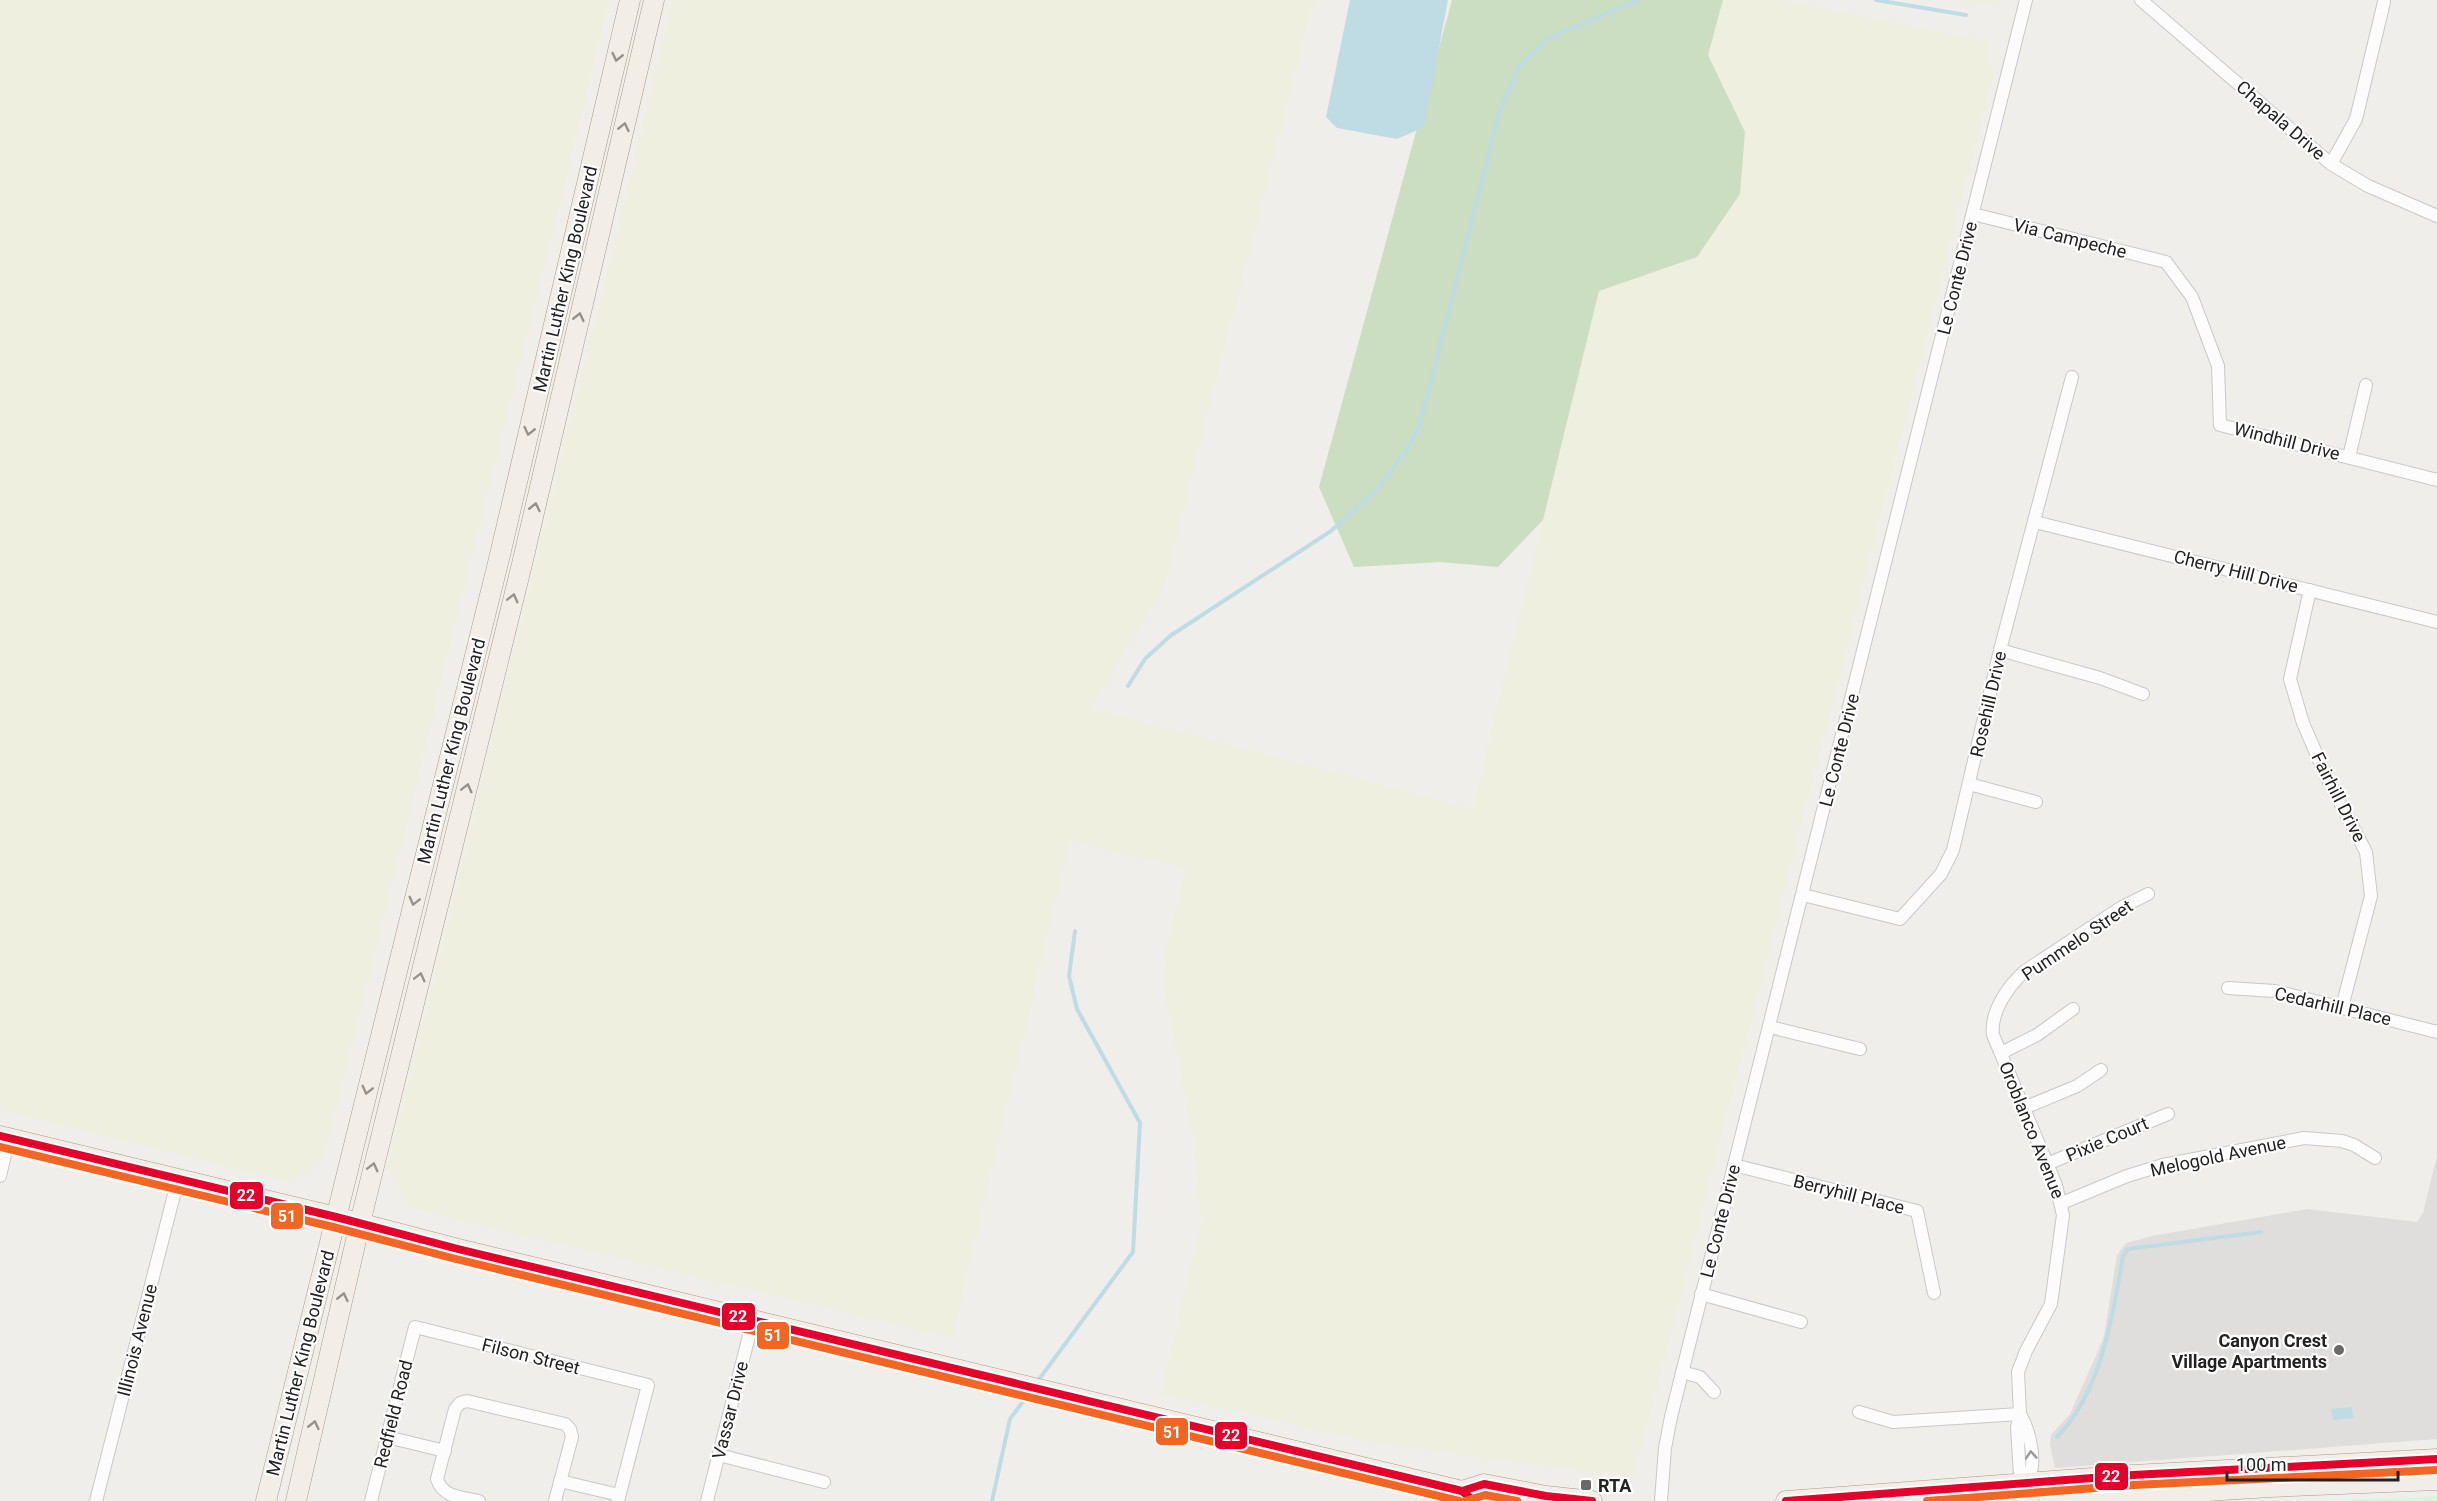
<svg xmlns="http://www.w3.org/2000/svg" width="2437" height="1501" viewBox="0 0 2437 1501" font-family="Roboto,sans-serif">
	<style>
		.residential { fill: #dfdedc }
		.farmland { fill: #efefdf }
		.forest { fill: #cbdec1 }
		.park { fill: #daf5da }
		.water { fill: #bfdbe3 }
		.lines { fill: none; stroke-linecap: round; stroke-linejoin: round }
		.stream { stroke: #bfdbe3; stroke-width: 4 }
		.street-casing { stroke: #c9c8c7; stroke-width: 14 }
		.primary-casing { stroke: #a79c86; stroke-width: 21 }
		.street { stroke: #fdfcfc; stroke-width: 12 }
		.primary { stroke: #f3ede7; stroke-width: 20 }
		.bus-1-casing { stroke: #fff; stroke-width: 12 }
		.bus-2-casing { stroke: #fff; stroke-width: 12 }
		.bus-1 { stroke: #e4002b; stroke-width: 8 }
		.bus-2 { stroke: #f26522; stroke-width: 8 }
		.oneway { stroke: #95928e }
		.oneway2 { stroke: #9a9a9a }
		.poi-dot { fill: #6a6968; stroke: #fff; stroke-width: 2 }
		.labels { text-anchor: middle; dominant-baseline: central; stroke-width: 4.5; stroke-linejoin: round; paint-order: stroke }
		.street-label { font-size: 18px; fill: #222; stroke: #fff }
		.poi-label { font-size: 18px; font-weight: bold; fill: #222; stroke: #fff; text-anchor: end }
		.line-badge { stroke: #fff; stroke-width: 2 }
		.badge-label { font-size: 16px; text-anchor: middle; font-weight: bold; fill: #fff }
	</style>
	<rect width="100%" height="100%" fill="#f0eeeb"/>
	<polygon class="residential" points="2437,1155 2437,1439 2055,1468 2050,1445 2051,1435 2070,1414 2098,1351 2104,1336 2117,1255 2126,1243 2152,1236 2307,1209 2417,1222 2423,1213"/>
	<g class="farmland">
		<polygon points="0,0 610,0 325,1155 291,1183 0,1110"/>
		<polygon points="673,0 1314,0 1163,590 1090,708 1472,809 1599,290 1697,257 1745,132 1708,55 1723,0 1780,0 1989,42 1993,78 1634,1478 1370,1442 1160,1394 1201,1224 1193,1138 1163,986 1167,942 1185,868 1070,841 952,1338 409,1208 387,1170"/>
		<polygon points="1955,0 2001,0 1999,7"/>
	</g>
	<polygon class="forest" points="1452,0 1723,0 1708,55 1745,132 1740,194 1697,257 1599,291 1543,520 1498,567 1440,562 1354,567 1319,487"/>
	<polygon class="park" points="2437,1496 2437,1501 2326,1501"/>
	<g class="water">
		<polygon points="1350,0 1448,0 1424,127 1397,139 1337,128 1326,117"/>
		<polygon points="2352,1407 2353,1418 2333,1420 2331,1409"/>
	</g>
	<g class="lines">
		<g class="stream">
			<polyline points="1876,0 1966,15"/>
			<polyline points="1128,686 1145,659 1170,636 1331,531 1377,490 1408,448 1420,425 1499,114 1519,67 1547,39 1638,0"/>
			<polyline points="1037,1382 1133,1252 1140,1123 1077,1009 1069,976 1075,931"/>
			<path d="M2057 1437C2101 1392 2113 1316 2123 1256L2128 1249 2261 1232"/>
			<polyline points="992,1501 1010,1419 1029,1393"/>
		</g>
		<g class="street-casing">
			<g id="street">
				<polyline points="2141,0 2331,164 2368,186 2437,216"/>
				<polyline points="2331,164 2356,119 2384,2"/>
				<polyline points="1973,214 2166,262 2192,297 2218,366 2220,425 2437,480"/>
				<polyline points="2349,457 2366,385"/>
				<polyline points="2035,522 2437,622"/>
				<polyline points="2310,590 2290,679 2303,723 2326,776 2366,852 2371,896 2342,1007"/>
				<polyline points="2000,650 2100,678 2143,694"/>
				<polyline points="1969,784 2036,802"/>
				<polyline points="1803,895 1900,919 1941,874 1953,850 2000,650 2072,377"/>
				<polyline points="2228,988 2275,991 2437,1032"/>
				<polyline points="1770,1027 1860,1049"/>
				<polyline points="2001,1053 2037,1035 2073,1009"/>
				<polyline points="2024,1108 2077,1086 2101,1070"/>
				<polyline points="2047,1164 2168,1114"/>
				<polyline points="1734,1165 1917,1211 1934,1293"/>
				<polyline points="0,1176 9,1138"/>
				<polyline points="2062,1203 2127,1176 2163,1165 2304,1138 2342,1141 2354,1145 2375,1158"/>
				<polyline points="1701,1294 1801,1322"/>
				<polyline points="1682,1372 1700,1377 1714,1392"/>
				<polyline points="1859,1412 1893,1422 2020,1414"/>
				<path d="M2020 1414C2030 1431 2038 1464 2027 1482L2020 1475 2017 1427 2020 1414 2018 1372 2026 1351 2051 1304 2063 1215 2056 1185 1993 1035C1990 1012 2008 986 2025 971L2122 907 2148 894"/>
				<polyline points="387,1437 445,1451"/>
				<polyline points="719,1455 824,1482"/>
				<polyline points="560,1481 619,1495"/>
				<polyline points="96,1501 178,1179"/>
				<polyline points="371,1501 415,1327 648,1385 618,1501"/>
				<path d="M479 1501C462 1497 443 1498 437 1479L455 1409 460 1403 467 1401 565 1424 570 1429 572 1437 555 1501"/>
				<polyline points="707,1501 753,1320"/>
				<polyline points="1661,1501 1665,1448 1671,1417 2026,0"/>
			</g>
		</g>
		<g class="primary-casing">
			<g id="primary">
				<polyline points="0,1136 336,1217 458,1249 1462,1491 1474,1501"/>
				<polyline points="1462,1491 1484,1484 1546,1496 1592,1501"/>
				<polyline points="266,1501 499,559 630,0"/>
				<polyline points="296,1501 360,1223 522,564 654,0"/>
				<polyline points="1786,1501 2133,1475 2437,1459"/>
				<polyline points="2049,1501 2270,1487 2437,1480"/>
			</g>
		</g>
		<use href="#street" class="street"/>
		<use href="#primary" class="primary"/>
		<g class="bus-1-casing">
			<g id="bus-1">
				<polyline points="0,1136 336,1217 458,1249 1462,1491 1474,1501"/>
				<polyline points="1462,1491 1484,1484 1546,1496 1592,1501"/>
				<polyline points="1786,1501 2133,1475 2437,1459"/>
			</g>
		</g>
		<g class="bus-2-casing">
			<g id="bus-2">
				<polyline points="0,1147 333,1227 456,1259 1459,1501"/>
				<polyline points="1465,1501 1485,1495 1517,1501"/>
				<polyline points="1927,1501 2134,1485 2437,1470"/>
			</g>
		</g>
		<use href="#bus-1" class="bus-1"/>
		<use href="#bus-2" class="bus-2"/>
	</g>
	<defs><path id="oneway-chevron" d="M-2-3.5L2.5 0L-2 3.5" fill="none" stroke-width="1.6" stroke-linecap="round" stroke-linejoin="round" transform="scale(1.5)"/></defs>
	<g class="oneway">
		<use href="#oneway-chevron" transform="translate(617 57) rotate(103)"/>
		<use href="#oneway-chevron" transform="translate(624 127) rotate(-77)"/>
		<use href="#oneway-chevron" transform="translate(579 317) rotate(-77)"/>
		<use href="#oneway-chevron" transform="translate(529 431) rotate(103)"/>
		<use href="#oneway-chevron" transform="translate(535 507) rotate(-77)"/>
		<use href="#oneway-chevron" transform="translate(513 598) rotate(-76)"/>
		<use href="#oneway-chevron" transform="translate(467 788) rotate(-76)"/>
		<use href="#oneway-chevron" transform="translate(414 901) rotate(104)"/>
		<use href="#oneway-chevron" transform="translate(420 977) rotate(-76)"/>
		<use href="#oneway-chevron" transform="translate(367 1090) rotate(104)"/>
		<use href="#oneway-chevron" transform="translate(373 1167) rotate(-76)"/>
		<use href="#oneway-chevron" transform="translate(343 1297) rotate(-77)"/>
		<use href="#oneway-chevron" transform="translate(314 1425) rotate(-77)"/>
	</g>
	<use class="oneway2" href="#oneway-chevron" transform="translate(2031 1455) rotate(-94)"/>
	<g class="poi-dot">
		<circle cx="2339" cy="1350" r="6"/>
		<rect x="1580" y="1479" width="12" height="12" rx="3"/>
	</g>
	<g class="labels">
		<g class="street-label">
			<text transform="translate(2281 120) rotate(41)">Chapala Drive</text>
			<text transform="translate(2070 238) rotate(14)">Via Campeche</text>
			<text transform="translate(1957 278) rotate(-76)">Le Conte Drive</text>
			<text transform="translate(565 279) rotate(-77)">Martin Luther King Boulevard</text>
			<text transform="translate(2287 441) rotate(14)">Windhill Drive</text>
			<text transform="translate(2236 571) rotate(14)">Cherry Hill Drive</text>
			<text transform="translate(1988 704) rotate(-77)">Rosehill Drive</text>
			<text transform="translate(1839 750) rotate(-76)">Le Conte Drive</text>
			<text transform="translate(451 751) rotate(-76)">Martin Luther King Boulevard</text>
			<text transform="translate(2339 797) rotate(63)">Fairhill Drive</text>
			<text transform="translate(2077 940) rotate(-34)">Pummelo Street</text>
			<text transform="translate(2333 1006) rotate(13)">Cedarhill Place</text>
			<text transform="translate(2032 1130) rotate(68)">Oroblanco Avenue</text>
			<text transform="translate(2107 1139) rotate(-23)">Pixie Court</text>
			<text transform="translate(2218 1156) rotate(-12)">Melogold Avenue</text>
			<text transform="translate(1849 1194) rotate(14)">Berryhill Place</text>
			<text transform="translate(1720 1221) rotate(-76)">Le Conte Drive</text>
			<text transform="translate(137 1340) rotate(-76)">Illinois Avenue</text>
			<text transform="translate(531 1356) rotate(14)">Filson Street</text>
			<text transform="translate(300 1363) rotate(-76)">Martin Luther King Boulevard</text>
			<text transform="translate(730 1410) rotate(-76)">Vassar Drive</text>
			<text transform="translate(393 1414) rotate(-76)">Redfield Road</text>
		</g>
		<g class="poi-label">
			<text x="2327" y="1340">Canyon Crest<tspan x="2327" dy="21">Village Apartments</tspan></text>
			<text x="1598" y="1485" text-anchor="start">RTA</text>
		</g>
	</g>
	<g class="line-badge">
		<rect x="229" y="1181" width="35" height="29" rx="6" fill="#e4002b"/>
		<rect x="270" y="1202" width="34" height="28" rx="6" fill="#f26522"/>
		<rect x="721" y="1302" width="35" height="29" rx="6" fill="#e4002b"/>
		<rect x="756" y="1321" width="34" height="29" rx="6" fill="#f26522"/>
		<rect x="1155" y="1417" width="34" height="29" rx="6" fill="#f26522"/>
		<rect x="1214" y="1421" width="34" height="29" rx="6" fill="#e4002b"/>
		<rect x="2094" y="1462" width="35" height="29" rx="6" fill="#e4002b"/>
	</g>
	<g class="badge-label">
		<text x="246" y="1201">22</text>
		<text x="287" y="1222">51</text>
		<text x="738" y="1322">22</text>
		<text x="773" y="1341">51</text>
		<text x="1172" y="1438">51</text>
		<text x="1231" y="1441">22</text>
		<text x="2111" y="1482">22</text>
	</g>
	<path d="M2227 1471v9h171v-9" fill="none" stroke="#222222" stroke-width="3"/>
	<text x="2236" y="1471" font-size="18" fill="#222222" stroke="#ffffff" stroke-width="4.5" paint-order="stroke">100 m</text>
</svg>
